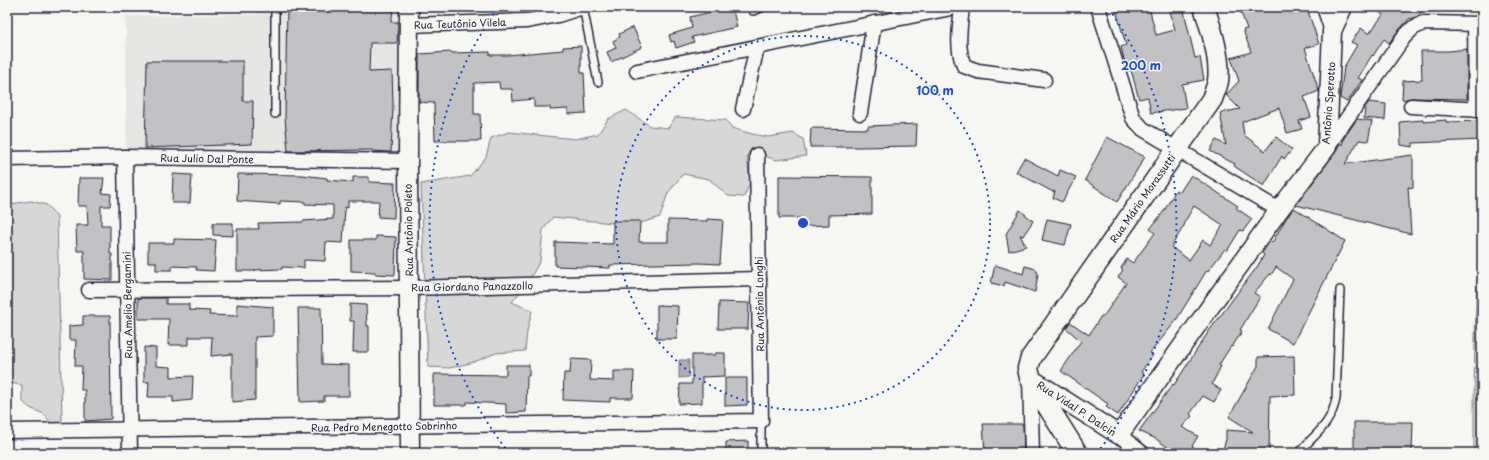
<svg xmlns="http://www.w3.org/2000/svg" width="1489" height="460" viewBox="0 0 1489 460" font-family="'Playpen Sans',sans-serif">
	<style>
		.built { fill: #e6e6e4 }
		.green { fill: #d7d7d7; stroke: #7c7c89 }
		.water { fill: #adadb3; stroke: #757583 }
		.building { fill: #c2c2c4; stroke: #22223b; fill-rule: evenodd }
		.lines { fill: none; stroke-linecap: round; stroke-linejoin: round }
		.service-casing { stroke: #22223b; stroke-width: 10 }
		.minor-casing { stroke: #22223b; stroke-width: 17 }
		.tertiary-casing { stroke: #22223b; stroke-width: 21 }
		.secondary-casing { stroke: #22223b; stroke-width: 23 }
		.service { stroke: #f6f6f2; stroke-width: 7 }
		.minor { stroke: #f6f6f2; stroke-width: 14 }
		.tertiary { stroke: #f6f6f2; stroke-width: 18 }
		.secondary { stroke: #f6f6f2; stroke-width: 20 }
		.ring { fill: none; stroke: #1d4ed8; stroke-width: 2; stroke-dasharray: 2 4 }
		.labels { text-anchor: middle; dominant-baseline: central; stroke-width: 3; stroke-linejoin: round; paint-order: stroke }
		.street-label { font-size: 10px; fill: #22223b; stroke: #f6f6f2 }
		.centre { fill: #1d4ed8; stroke: #f6f6f2; stroke-width: 2 }
		.ring-label { font-size: 12px; text-anchor: middle; font-weight: bold; fill: #1d4ed8; stroke: #f6f6f2; stroke-width: 3; stroke-linejoin: round; paint-order: stroke }
	</style>
	<rect width="100%" height="100%" fill="#f6f6f2"/>
	<filter id="ink" filterUnits="userSpaceOnUse"><feTurbulence type="fractalNoise" baseFrequency=".025" numOctaves="2"/><feDisplacementMap in="SourceGraphic" scale="8" xChannelSelector="R" yChannelSelector="G"/><feConvolveMatrix kernelMatrix="1 2 1 2 8 2 1 2 1" color-interpolation-filters="sRGB"/></filter>
	<g filter="url(#ink)">
		<polygon class="built" points="260,7 406,7 399,155 126,149 126,16 257,14"/>
		<g class="green">
			<polygon points="626,110 650,126 668,128 676,117 726,120 732,128 752,134 768,137 793,133 803,139 806,156 777,160 767,157 753,147 747,157 750,183 744,197 728,196 709,179 683,174 668,193 660,217 644,222 623,224 553,217 543,230 540,261 526,285 512,302 532,311 527,331 525,351 496,353 474,362 450,368 428,367 421,184 470,176 486,157 491,138 509,132 575,139 598,134 608,119"/>
			<polygon points="31,201 47,205 57,217 62,420 58,425 52,425 44,414 30,408 22,401 22,385 7,383 7,207 17,203"/>
			<path d="M1482 218V453H1474C1474 375 1474 296 1482 218Z"/>
		</g>
		<polygon class="water" points="679,360 689,360 689,377 679,378"/>
		<g class="building">
			<polygon points="287,7 394,7 391,22 398,22 397,43 370,43 369,72 392,71 393,104 391,152 372,151 372,150 288,151 285,118"/>
			<polygon points="732,7 737,27 692,37 694,42 676,48 674,41 671,42 669,35 692,28 690,17"/>
			<polygon points="1115,7 1149,7 1156,35 1175,30 1169,7 1183,7 1195,58 1200,57 1204,80 1182,84 1186,108 1151,113 1148,97 1139,99 1131,70 1127,71 1121,47 1126,45"/>
			<polygon points="1248,7 1295,7 1297,12 1307,8 1319,44 1305,48 1319,91 1304,97 1311,117 1299,121 1302,129 1287,133 1279,108 1242,122 1244,135 1265,151 1276,137 1292,150 1284,159 1282,156 1264,186 1234,166 1235,164 1210,151 1216,140 1226,145 1220,113 1240,109 1226,95 1239,81 1231,58 1251,52 1243,30 1247,29 1240,10"/>
			<polygon points="1373,7 1427,7 1418,16 1411,19 1410,18 1397,32 1389,43 1384,39 1373,56 1372,55 1358,78 1362,80 1347,102 1340,98 1344,67 1357,45 1351,42 1361,28 1369,34 1383,15"/>
			<polygon points="633,27 642,47 611,62 607,52 616,48 613,41 620,37 619,34"/>
			<polygon points="581,46 581,73 584,73 586,113 568,114 568,109 550,110 550,107 534,107 534,99 513,101 512,89 500,89 499,82 474,83 474,114 480,114 481,141 435,141 434,103 419,102 419,54 452,52 452,53 490,52 490,55 508,55 563,50 563,47"/>
			<polygon points="1467,49 1467,99 1411,98 1402,100 1403,81 1422,80 1421,51 1449,51"/>
			<polygon points="147,61 243,61 243,101 253,101 252,144 145,148"/>
			<polygon points="1369,102 1386,104 1385,120 1364,118 1365,107"/>
			<polygon points="1357,119 1372,121 1368,141 1359,140 1345,164 1413,155 1413,188 1408,187 1411,234 1296,205 1335,153 1340,143 1342,145 1344,138"/>
			<polygon points="1423,120 1423,122 1446,120 1446,122 1482,121 1482,140 1413,143 1413,147 1401,145 1400,122"/>
			<polygon points="917,124 916,146 860,147 810,147 811,128 868,129 868,126"/>
			<polygon points="1107,137 1145,157 1117,202 1085,180"/>
			<polygon points="1024,158 1058,176 1060,170 1076,177 1062,202 1053,198 1055,191 1053,192 1016,172"/>
			<polygon points="173,174 192,175 190,203 172,203"/>
			<polygon points="238,174 302,175 327,178 327,180 353,182 353,177 369,177 369,182 395,183 394,218 378,217 379,201 348,201 348,208 345,207 343,243 326,242 325,261 304,260 304,268 282,267 282,269 255,270 255,271 237,271 237,229 259,229 258,223 303,222 303,221 333,219 333,205 305,204 305,202 280,201 280,204 237,201"/>
			<path d="M1191 175 1238 206 1236 208 1252 219 1243 231 1240 230 1227 251 1225 249 1208 271 1207 270 1175 322 1150 353 1153 355 1141 372 1144 374 1118 415 1106 407 1108 404 1061 371 1081 341 1066 328 1070 322 1089 335 1101 316 1103 317 1126 283 1118 277 1123 270 1121 268 1127 259 1133 263 1141 252 1155 233 1150 229 1164 211 1176 190 1180 192ZM1194 206 1223 225 1210 245 1203 240 1189 260 1171 247 1185 224 1184 223Z"/>
			<polygon points="779,176 872,177 872,214 829,215 829,225 802,226 802,218 779,218"/>
			<polygon points="79,178 104,178 102,193 111,194 110,206 101,206 101,225 110,225 110,254 112,254 112,280 84,279 84,251 77,251 76,225 88,225 87,206 78,206"/>
			<polygon points="1294,208 1345,241 1293,343 1268,329 1293,279 1276,267 1271,275 1270,274 1254,293 1260,297 1240,330 1242,331 1232,347 1231,346 1219,365 1221,366 1212,384 1221,390 1214,402 1203,396 1190,414 1192,416 1182,427 1198,436 1192,446 1201,453 1176,453 1156,439 1139,431 1173,384 1174,385 1209,331 1257,267 1264,255 1262,253 1270,241 1272,243 1285,220"/>
			<polygon points="1020,210 1033,221 1023,236 1020,235 1026,246 1009,251 1006,234"/>
			<polygon points="707,219 723,220 720,264 699,263 610,265 610,268 555,266 555,242 613,244 613,221 640,221 639,242 668,242 668,220 707,221"/>
			<polygon points="1047,219 1071,224 1065,245 1042,240"/>
			<polygon points="213,223 233,223 233,236 213,235"/>
			<polygon points="376,236 396,237 395,275 375,274 375,272 351,271 351,240 376,240"/>
			<polygon points="174,239 216,240 214,271 196,270 197,267 172,266 172,270 156,270 156,262 148,262 148,243 174,243"/>
			<polygon points="995,265 1023,274 1025,266 1036,269 1038,274 1035,292 1005,282 1004,286 991,283"/>
			<polygon points="138,298 166,298 166,304 189,304 189,310 210,311 209,315 237,316 237,304 273,307 273,336 255,337 255,400 232,402 232,354 211,356 212,337 189,337 189,345 168,345 169,319 138,319"/>
			<polygon points="719,302 749,303 748,329 718,329"/>
			<polygon points="350,304 366,305 367,326 369,326 369,352 353,352 354,321 350,321"/>
			<polygon points="657,305 678,306 677,339 657,339"/>
			<polygon points="298,308 321,308 322,364 349,365 349,396 324,396 324,401 300,402"/>
			<polygon points="83,316 110,316 111,419 85,421 85,390 81,390 82,366 75,366 76,340 69,340 69,326 83,325"/>
			<polygon points="144,347 156,348 156,366 171,367 171,377 193,376 192,400 173,402 173,397 148,397 149,382 144,382"/>
			<polygon points="715,353 725,353 725,376 702,377 702,403 679,404 680,384 692,384 692,355 715,355"/>
			<polygon points="1294,356 1295,395 1270,396 1269,453 1222,453 1226,439 1226,430 1253,432 1229,417 1258,366 1258,357"/>
			<polygon points="571,359 591,360 590,380 614,381 614,371 634,371 633,398 610,398 610,402 563,400 564,373 570,373"/>
			<polygon points="506,365 529,365 529,376 527,376 526,412 506,413 506,404 467,402 466,405 434,405 434,374 506,375"/>
			<polygon points="725,378 747,378 747,405 725,406"/>
			<polygon points="1354,422 1413,422 1412,453 1354,453"/>
			<polygon points="983,424 1023,424 1024,453 985,453"/>
			<polygon points="748,441 748,453 726,453 726,442"/>
		</g>
		<g class="lines">
			<g class="service-casing">
				<g id="service">
					<polyline points="583,7 598,82"/>
					<polyline points="753,11 764,7"/>
					<polyline points="275,114 275,7"/>
					<polyline points="761,421 761,453"/>
					<path d="M1299 453C1315 433 1330 427 1336 399L1340 290"/>
				</g>
			</g>
			<g class="minor-casing">
				<g id="minor">
					<path d="M962 7C960 27 956 47 964 66L978 71 1044 80"/>
					<polyline points="1098,7 1133,118 1143,129 1279,210"/>
					<polyline points="1324,7 1332,31"/>
					<polyline points="1475,24 1476,110"/>
					<polyline points="408,25 527,21 558,15 583,7"/>
					<polyline points="637,71 956,7"/>
					<polyline points="1411,106 1482,110"/>
					<polyline points="743,109 757,47"/>
					<polyline points="860,113 874,23"/>
					<polyline points="1327,147 1404,37 1413,28 1423,23 1482,24"/>
					<polyline points="125,157 130,453"/>
					<polyline points="7,159 125,157 408,161"/>
					<polyline points="89,290 409,288 759,279"/>
					<polyline points="1030,379 1032,453"/>
					<polyline points="7,431 761,421 757,155"/>
					<polyline points="1119,435 1142,453"/>
				</g>
			</g>
			<g class="tertiary-casing">
				<g id="tertiary">
					<polyline points="409,7 408,161 410,453"/>
					<polyline points="1030,378 1119,435 1279,210 1327,147 1332,31 1343,7"/>
				</g>
			</g>
			<g class="secondary-casing">
				<path id="secondary" d="M1077 453 1030 378 1028 368 1031 358 1212 99C1214 93 1217 87 1218 81 1221 59 1211 28 1204 7"/>
			</g>
			<use href="#service" class="service"/>
			<use href="#minor" class="minor"/>
			<use href="#tertiary" class="tertiary"/>
			<use href="#secondary" class="secondary"/>
		</g>
	</g>
	<g class="ring">
		<circle cx="803" cy="223" r="187"/>
		<path d="M509 453A373 373 0 0 1 497 9M1109 9A373 373 0 0 1 1097 453"/>
	</g>
	<g class="labels">
		<g class="street-label">
			<text transform="translate(460 23) rotate(-2)">Rua Teutônio Vilela</text>
			<text transform="translate(1328 103) rotate(-86)">Antônio Sperotto</text>
			<text transform="translate(207 158) rotate(1)">Rua Julio Dal Ponte</text>
			<text transform="translate(1142 198) rotate(-55)">Rua Mário Morassutti</text>
			<text transform="translate(408 230) rotate(-91)">Rua Antônio Poleto</text>
			<text transform="translate(472 286) rotate(-1)">Rua Giordano Panazzollo</text>
			<text transform="translate(759 304) rotate(-91)">Rua Antônio Longhi</text>
			<text transform="translate(127 305) rotate(-91)">Rua Amelio Bergamini</text>
			<text transform="translate(1077 408) rotate(33)">Rua Vidal P. Dalcin</text>
			<text transform="translate(384 426) rotate(-1)">Rua Pedro Menegotto Sobrinho</text>
		</g>
	</g>
	<circle cx="803" cy="223" r="6" class="centre"/>
	<g class="ring-label">
		<text x="1141" y="70">200 m</text>
		<text x="935" y="95">100 m</text>
	</g>
	<rect width="1489" height="460" fill="none" stroke="#f6f6f2" stroke-width="24"/>
	<rect x="12" y="12" width="1465" height="436" fill="none" stroke="#22223b" stroke-width="1.5" filter="url(#ink)"/>
</svg>
